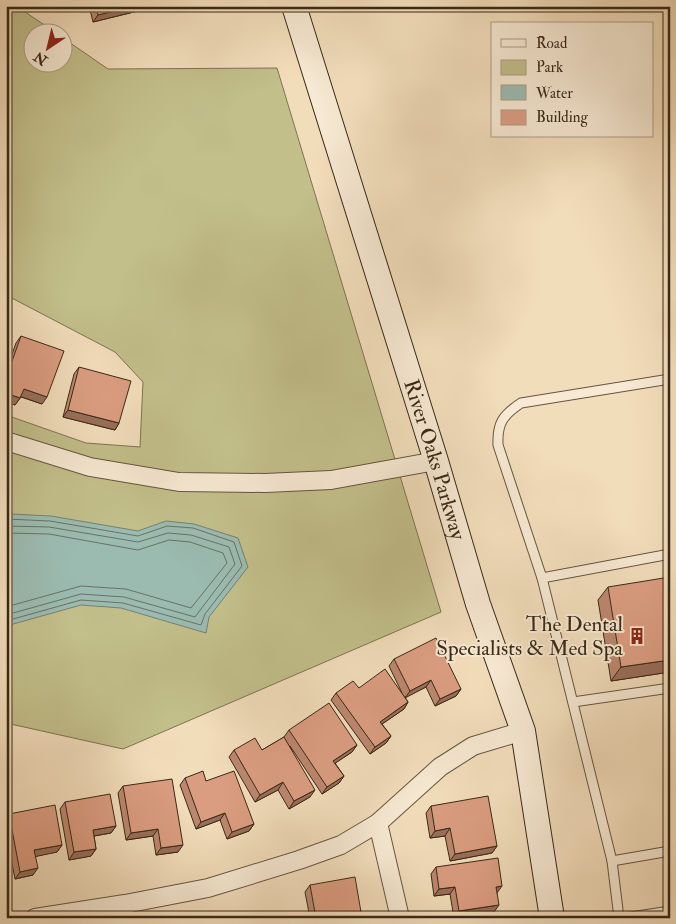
<svg xmlns="http://www.w3.org/2000/svg" width="676" height="924" viewBox="0 0 676 924" font-family="'IM FELL Double Pica',serif">
	<style>
		.green { fill: #c2bf8b; stroke: #7e7450 }
		.water { fill: #9bbbb1; stroke: #748173 }
		.lines { fill: none; stroke-linecap: round; stroke-linejoin: round }
		.shore { stroke: #6a7264; stroke-width: 1 }
		.lane-casing { stroke: #67563f; stroke-width: 11 }
		.street-casing { stroke: #67563f; stroke-width: 20 }
		.secondary-casing { stroke: #392916; stroke-width: 26 }
		.lane { stroke: #f7e9d3; stroke-width: 9 }
		.street { stroke: #f7e9d3; stroke-width: 18 }
		.secondary { stroke: #f7e9d3; stroke-width: 24 }
		.wall { fill: #bc876f; stroke: #392916 }
		.shaded-wall { fill: #996e5a; stroke: #392916 }
		.building { fill: #db9d81; stroke: #392916 }
		.labels { text-anchor: middle; dominant-baseline: central; stroke-width: 4; stroke-linejoin: round; paint-order: stroke }
		.street-label { font-size: 21px; fill: #392916; stroke: #f7e9d3 }
		.poi-label { font-size: 21px; fill: #392916; stroke: #f7e9d3; text-anchor: end }
	</style>
	<rect width="100%" height="100%" fill="#f2ddbb"/>
	<filter id="stains"><feTurbulence type="fractalNoise" baseFrequency=".004" numOctaves="4"/><feColorMatrix values="0 0 0 0 .2 0 0 0 0 .09 0 0 0 0 .02 0 0 0 .5 -.17"/></filter>
	<radialGradient id="worn" r=".72"><stop offset=".6" stop-color="#630" stop-opacity="0"/><stop offset="1" stop-color="#630" stop-opacity=".3"/></radialGradient>
	<polygon class="green" points="6,6 16,6 55,32 32,32 32,62 62,62 63,38 108,69 277,68 441,612 123,749 6,723 6,415 86,443 140,447 143,382 115,352 6,295"/>
	<polygon class="water" points="11,514 51,516 138,531 166,521 194,524 238,538 248,567 209,617 206,633 121,608 81,605 6,626 6,515"/>
	<g class="lines">
		<g class="shore">
			<polyline points="6,519 50,521 138,536 167,526 193,528 234,542 242,566 205,614 201,625 123,603 81,600 6,621"/>
			<polyline points="6,526 49,527 138,542 168,533 191,535 229,547 235,564 195,617 124,597 81,594 6,615"/>
			<polyline points="6,533 49,534 138,550 169,540 190,542 223,553 227,563 191,608 126,589 81,586 6,607"/>
		</g>
		<g class="lane-casing">
			<g id="lane">
				<path d="M542 578 498 445C497 423 503 415 521 403L670 379"/>
				<polyline points="573,702 670,688"/>
				<polyline points="612,861 670,851"/>
				<polyline points="619,918 612,861 542,578 670,554"/>
				<polyline points="624,918 670,911"/>
			</g>
		</g>
		<g class="street-casing">
			<g id="street">
				<polyline points="6,441 90,467 179,482 265,483 331,480 436,461"/>
				<polyline points="378,823 400,918"/>
				<polyline points="35,918 125,904 208,888 299,860 341,845 378,823 440,767 473,746 523,731"/>
			</g>
		</g>
		<g class="secondary-casing">
			<g id="secondary">
				<path id="s1" d="M294 6 436 461 478 604 523 731 552 918"/>
			</g>
		</g>
		<use href="#lane" class="lane"/>
		<use href="#street" class="street"/>
		<use href="#secondary" class="secondary"/>
	</g>
	<g class="wall">
		<polygon points="28,6 34,6 32,9"/>
		<polygon points="89,6 145,6 142,10 93,22"/>
		<polygon points="21,336 42,404 21,397 15,405 6,402 6,371 16,343"/>
		<polygon points="79,367 119,423 115,430 63,417 74,374"/>
		<polygon points="608,587 670,672 611,681 598,600"/>
		<polygon points="394,659 461,689 456,696 435,706 426,687 405,697 408,702 404,709 382,724 391,736 386,743 370,754 331,700 336,693 402,693 389,666"/>
		<polygon points="289,730 357,745 352,752 335,763 344,776 339,783 322,794 290,746 310,797 289,809 278,790 255,802 229,757 234,750 262,750 284,737"/>
		<polygon points="185,778 206,781 254,824 249,831 227,839 220,820 196,829 180,785"/>
		<polygon points="123,786 178,852 156,855 153,836 126,840 118,793"/>
		<polygon points="65,802 116,826 111,833 94,836 96,849 91,856 69,860 60,809"/>
		<polygon points="431,806 497,846 492,853 450,861 445,836 430,838 426,813"/>
		<polygon points="9,814 62,845 57,852 35,856 33,875 15,879 6,833 6,818"/>
		<polygon points="436,867 497,893 494,912 454,918 450,894 434,896 431,874"/>
		<polygon points="310,885 362,918 310,918 305,892"/>
	</g>
	<g class="shaded-wall">
		<polygon points="134,6 145,6 142,10 93,22 98,15"/>
		<polygon points="24,389 47,397 42,404 19,396"/>
		<polygon points="6,393 20,398 15,405 6,402"/>
		<polygon points="68,410 119,423 115,430 63,417"/>
		<polygon points="670,660 670,672 611,681 621,667"/>
		<polygon points="431,680 426,687 405,698 410,691"/>
		<polygon points="461,689 456,696 435,706 440,699"/>
		<polygon points="408,702 404,709 375,729 380,722"/>
		<polygon points="391,736 386,743 370,754 375,747"/>
		<polygon points="357,745 352,752 328,768 333,761"/>
		<polygon points="344,776 339,783 322,794 327,787"/>
		<polygon points="283,782 278,790 255,802 260,795"/>
		<polygon points="315,790 310,797 289,809 294,801"/>
		<polygon points="225,813 220,820 196,829 201,822"/>
		<polygon points="254,824 249,831 227,839 232,832"/>
		<polygon points="116,826 111,833 88,837 93,830"/>
		<polygon points="450,828 445,836 430,838 435,831"/>
		<polygon points="158,829 153,836 126,840 131,833"/>
		<polygon points="62,845 57,852 29,858 34,850"/>
		<polygon points="183,845 178,852 156,855 161,848"/>
		<polygon points="497,846 492,853 450,861 455,854"/>
		<polygon points="96,849 91,856 69,860 74,852"/>
		<polygon points="38,868 33,875 15,879 20,872"/>
		<polygon points="502,886 497,893 491,894 496,887"/>
		<polygon points="455,887 450,894 434,896 439,889"/>
		<polygon points="499,905 494,912 454,918 459,911"/>
	</g>
	<g class="building">
		<polygon points="96,6 134,6 98,15"/>
		<polygon points="21,336 64,351 47,397 24,389 20,398 6,393 6,378"/>
		<polygon points="79,367 131,381 119,423 68,410"/>
		<polygon points="670,577 670,660 621,667 608,587"/>
		<polygon points="436,638 461,689 440,699 431,680 410,691 394,659"/>
		<polygon points="385,669 408,702 380,722 391,736 375,747 336,693 353,681 359,688"/>
		<polygon points="329,703 357,745 333,761 344,776 327,787 289,730"/>
		<polygon points="284,737 315,790 294,801 283,782 260,795 234,750 255,738 262,750"/>
		<polygon points="203,771 206,781 234,771 254,824 232,832 225,813 201,822 185,778"/>
		<polygon points="172,779 183,845 161,848 158,829 131,833 123,786"/>
		<polygon points="110,794 116,826 93,830 96,849 74,852 65,802"/>
		<polygon points="488,796 497,846 455,854 450,828 435,831 431,806"/>
		<polygon points="55,805 62,845 34,850 38,868 20,872 9,814"/>
		<polygon points="498,858 502,886 496,887 499,905 459,911 455,887 439,889 436,867"/>
		<polygon points="355,877 362,918 316,918 310,885"/>
		<polygon points="515,913 516,918 484,918"/>
	</g>
	<defs>
		<g id="building-bare" transform="scale(1.35)"><path d="M-4-6H4V6H1V3H-1V6H-4ZM-2.5-4.3h1.7v1.8h-1.7ZM.8-4.3h1.7v1.8H.8ZM-2.5-1h1.7V.8h-1.7ZM.8-1h1.7V.8H.8Z" fill="#8f2418" stroke="#f7e9d3" stroke-width="2.5" paint-order="stroke"/></g>
	</defs>
	<g fill-rule="evenodd">
		<use href="#building-bare" x="637" y="636"/>
	</g>
	<g class="labels">
		<g class="street-label">
			<text stroke="none"><textPath href="#s1" startOffset="475">River Oaks Parkway</textPath></text>
		</g>
		<g class="poi-label">
			<text x="623" y="624">The Dental<tspan x="623" dy="24">Specialists &amp; Med Spa</tspan></text>
		</g>
	</g>
	<rect width="676" height="924" fill="none" stroke="#f2ddbb" stroke-width="25"/>
	<rect x="8" y="8" width="661" height="909" fill="none" stroke="#392916" stroke-width="2.5"/>
	<rect x="12" y="12" width="651" height="899" fill="none" stroke="#392916"/>
	<rect x="491" y="22" width="162" height="115" fill="#f7e9d3" stroke="#ab9c87"/>
	<rect x="501" y="39" width="25" height="8" fill="#f7e9d3" stroke="#ab9c87"/>
	<text x="536" y="48" font-size="15" fill="#392916">Road</text>
	<rect x="501" y="60" width="25" height="15" fill="#c2bf8b" stroke="#ab9c87"/>
	<text x="536" y="72" font-size="15" fill="#392916">Park</text>
	<rect x="501" y="85" width="25" height="15" fill="#9bbbb1" stroke="#ab9c87"/>
	<text x="536" y="98" font-size="15" fill="#392916">Water</text>
	<rect x="501" y="110" width="25" height="15" fill="#db9d81" stroke="#ab9c87"/>
	<text x="536" y="122" font-size="15" fill="#392916">Building</text>
	<g transform="translate(48 48) rotate(215)"><circle r="24" fill="#f7e9d3" stroke="#ab9c87"/>
	<path d="M0-4L9 19L0 12L-9 19Z" fill="#8f2418"/>
	<text y="-8" font-size="14" font-weight="bold" text-anchor="middle" fill="#392916">N</text>
	</g>
	<rect width="100%" height="100%" filter="url(#stains)"/>
	<rect width="100%" height="100%" fill="url(#worn)"/>
</svg>
